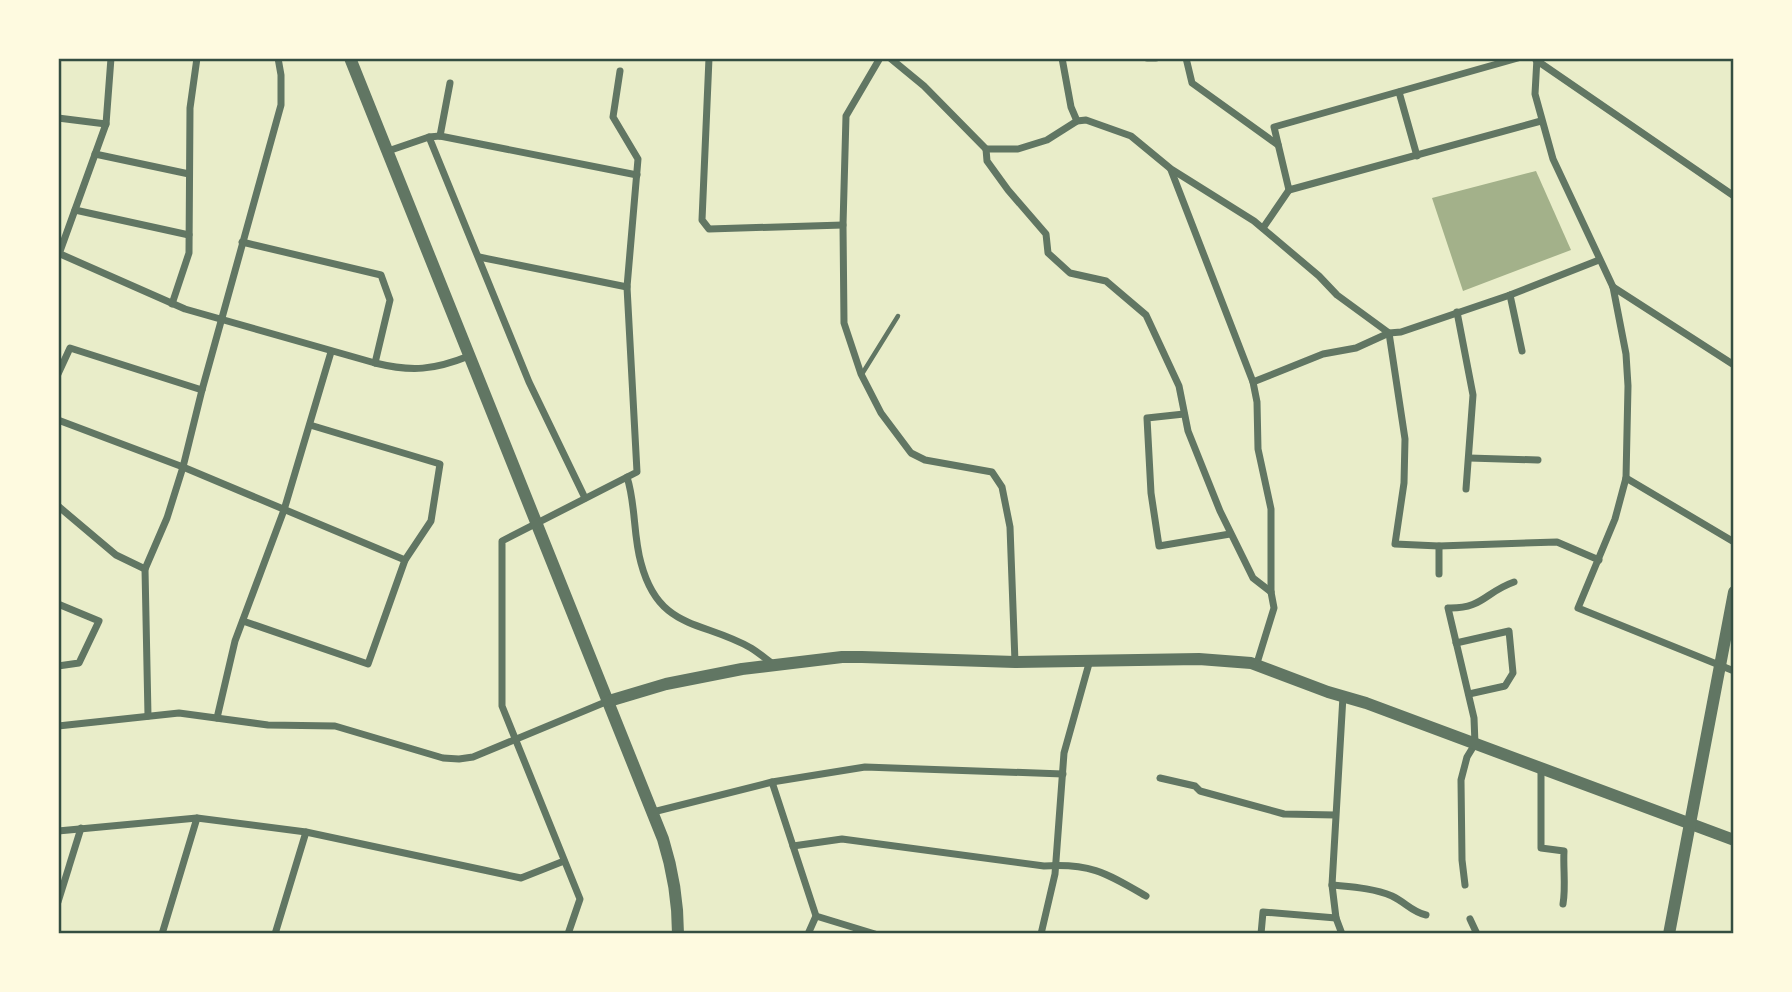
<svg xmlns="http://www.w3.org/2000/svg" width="1792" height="992" viewBox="0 0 1792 992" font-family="Mulish,sans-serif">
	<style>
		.water { fill: #a3b18a }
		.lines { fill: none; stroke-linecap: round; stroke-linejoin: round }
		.service { stroke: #617663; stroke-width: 4.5 }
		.minor { stroke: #617663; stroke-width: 7 }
		.tertiary { stroke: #617663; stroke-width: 12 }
		.neatline { fill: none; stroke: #344e41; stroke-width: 2.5 }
	</style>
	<rect width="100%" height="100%" fill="#e9edc9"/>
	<polygon class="water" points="1536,171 1571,250 1463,291 1432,198"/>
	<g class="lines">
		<polyline class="service" points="862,374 898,316"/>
		<g class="minor">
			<polyline points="709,58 702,220 709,229 843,225"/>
			<polyline points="880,58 846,116 843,225 844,323 861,374 881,413 911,453 925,460 992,472 1002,487 1010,527 1015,662"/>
			<polyline points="890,58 924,86 986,149 1018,149 1047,140 1077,121 1086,120 1131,136 1171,169 1254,221 1319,276 1337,295 1389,333 1405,439 1404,483 1395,544 1439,546 1557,542 1599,560"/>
			<polyline points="1062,58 1071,107 1077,121"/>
			<polyline points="1147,58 1156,58"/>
			<polyline points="1186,58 1192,83 1278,145"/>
			<polyline points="1518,58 1274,127 1289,190 1541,121"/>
			<polyline points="1537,58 1535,94 1553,159 1613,287 1626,354 1628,386 1626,478 1615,519 1578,608 1734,671"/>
			<polyline points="1536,60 1734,196"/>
			<polyline points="1399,92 1417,156"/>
			<polyline points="58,118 106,124"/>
			<polyline points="440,136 450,83"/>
			<polyline points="429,137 529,382 585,498"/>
			<polyline points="986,149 987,161 1008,190 1046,234 1048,253 1070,273 1106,281 1146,315 1179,386 1188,431 1220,511 1253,578 1271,592"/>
			<polyline points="388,151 429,137 440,136 637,175"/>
			<polyline points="95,154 189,174"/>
			<polyline points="1171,170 1253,382 1257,402 1258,449 1271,509 1271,592 1274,608 1257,663"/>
			<polyline points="75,210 189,235"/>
			<polyline points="1263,228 1289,190"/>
			<polyline points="242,242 381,275 390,300 375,363"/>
			<path d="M58 253 185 309 375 363C412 372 434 370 469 356"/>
			<polyline points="59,254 106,124 111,58"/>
			<polyline points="479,257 627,287"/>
			<polyline points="1613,287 1734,365"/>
			<polyline points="1510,295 1522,351"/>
			<polyline points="172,304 189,253 190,108 197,58"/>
			<polyline points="1457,312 1473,395 1466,489"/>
			<polyline points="58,374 70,348 202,390"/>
			<polyline points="1253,382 1323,354 1356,348 1389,333 1401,332 1510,295 1599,260"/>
			<polyline points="1184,414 1147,418 1151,493 1159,546 1230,534"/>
			<polyline points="58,420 183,467 405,560"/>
			<polyline points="1469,458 1538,460"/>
			<path d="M627 477C636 505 633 535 641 563 659 631 702 620 751 648 759 653 766 659 773 664"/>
			<polyline points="1626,478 1734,542"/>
			<polyline points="58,506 116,555 145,569"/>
			<polyline points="1439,546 1439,574"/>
			<polyline points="58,604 99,621 79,663 58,666"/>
			<polyline points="243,621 368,664 405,560 431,521 440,464 310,425"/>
			<polyline points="1456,643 1509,631 1513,673 1505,686 1469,694"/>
			<polyline points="148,716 145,569 167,518 183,467 202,390 281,105 281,75 278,58"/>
			<polyline points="217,718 235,641 284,510 331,352"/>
			<polyline points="58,726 179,713 268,725 335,726 443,758 459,759 473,757 608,701"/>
			<path d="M1541 768V848L1564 851C1563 869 1566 886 1563 904"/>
			<polyline points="1160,778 1195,786 1200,791 1284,814 1335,815"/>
			<polyline points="772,782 816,916 875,934"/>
			<polyline points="653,812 772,782 865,767 1063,774"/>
			<polyline points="58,831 197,818 306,832 521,878 564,861"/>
			<path d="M793 846 842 839 1044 866C1091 863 1106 873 1146 896"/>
			<path d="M1332 885C1352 887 1373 888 1392 896 1405 902 1412 912 1426 915"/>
			<path d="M1465 885 1462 860 1461 780 1467 757 1475 744 1474 718 1448 608C1483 609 1485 592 1514 582"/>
			<polyline points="58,902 81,828"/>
			<polyline points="1470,919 1477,934"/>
			<polyline points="162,934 197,818"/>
			<polyline points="275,934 306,832"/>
			<polyline points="568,934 580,899 502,706 502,541 637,472 627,287 638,159 613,117 620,71"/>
			<polyline points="808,934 816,916"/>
			<polyline points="1041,934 1055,874 1064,753 1090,660"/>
			<polyline points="1261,934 1263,912 1336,918"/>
			<polyline points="1342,934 1336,918 1332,885 1343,696"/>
		</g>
		<g class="tertiary">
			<path d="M350 58 663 839C673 871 678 901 678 934"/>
			<polyline points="609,701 666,684 742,669 842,657 862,657 1015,662 1199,659 1251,663 1328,692 1366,703 1734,840"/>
			<polyline points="1669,934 1734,592"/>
		</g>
	</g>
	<rect width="1792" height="992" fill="none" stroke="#fefae0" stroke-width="119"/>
	<rect x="60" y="60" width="1672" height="872" class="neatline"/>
</svg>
